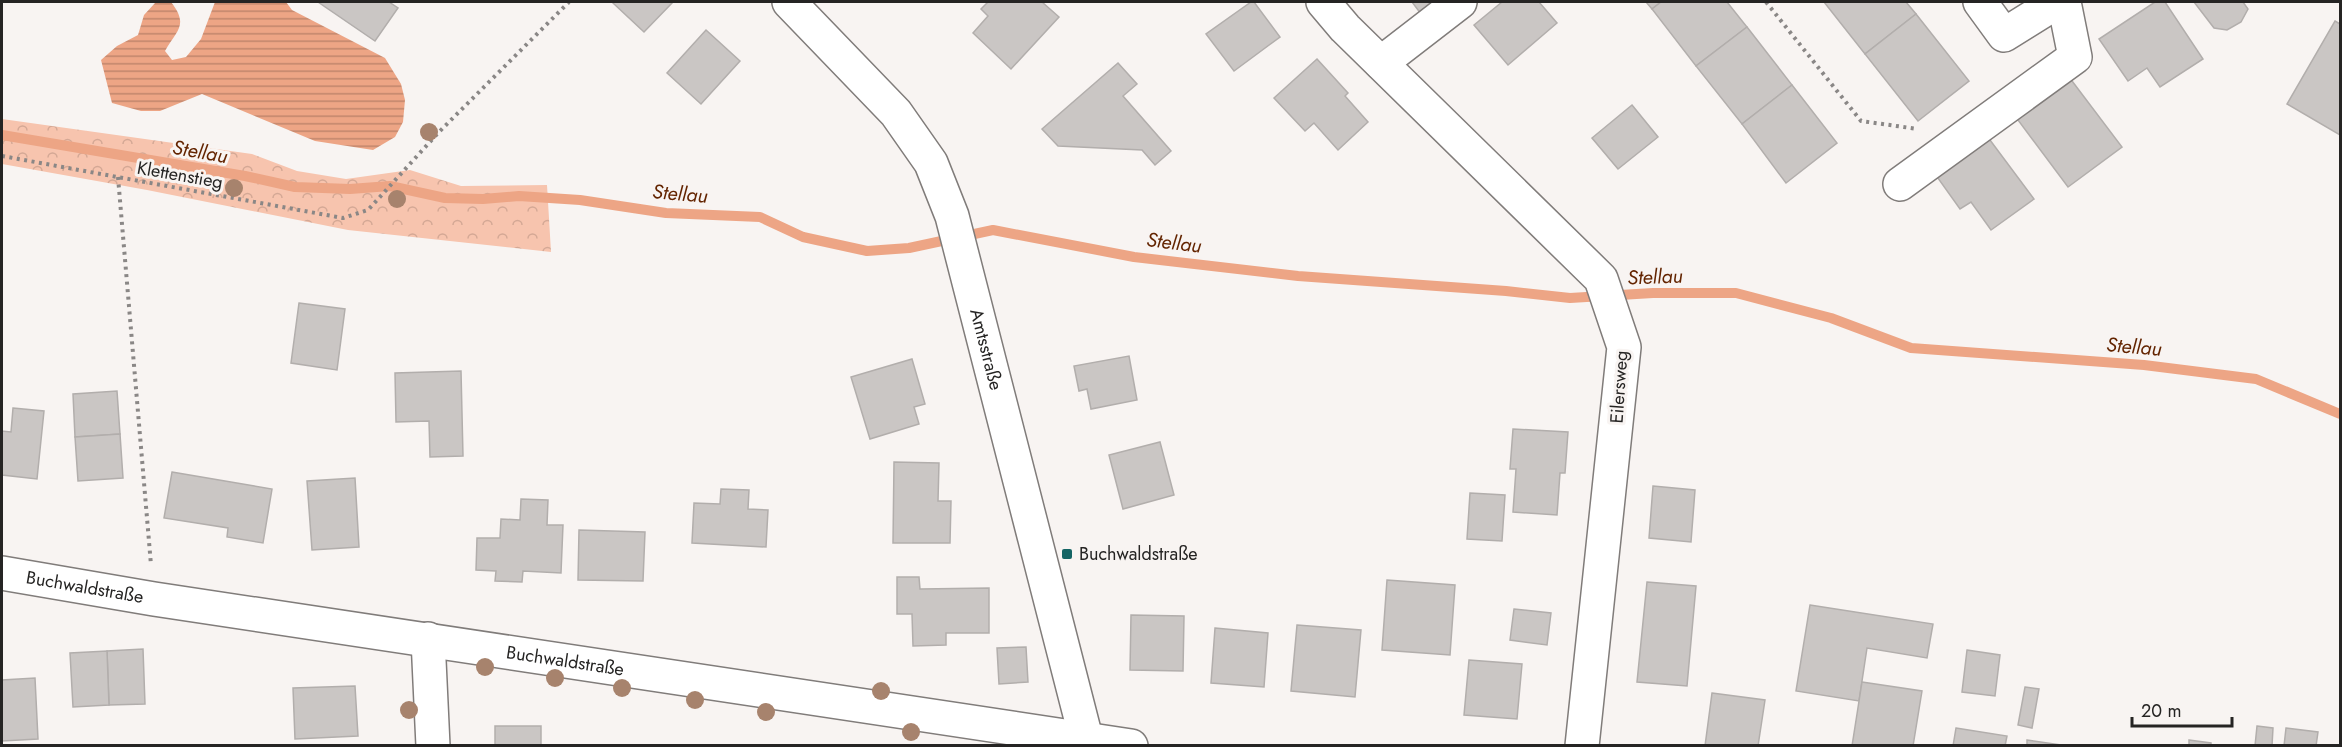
<svg xmlns="http://www.w3.org/2000/svg" width="2342" height="747" viewBox="0 0 2342 747" font-family="Jost,sans-serif">
	<style>
		.forest { fill: url(#forest-crowns) }
		.water { fill: url(#water-rules) }
		.lines { fill: none; stroke-linecap: round; stroke-linejoin: round }
		.stream { stroke: #eda585; stroke-width: 10 }
		.building { fill: #cac6c4; stroke: #b2aeac; stroke-width: 1.5 }
		.minor-casing { stroke: #807c7a; stroke-width: 36 }
		.path { stroke: #8a8786; stroke-width: 4; stroke-dasharray: 3 4.5; stroke-linecap: butt }
		.minor { stroke: #fff; stroke-width: 33 }
		.tree { fill: #a7836d }
		.poi-dot { fill: #146464; stroke: #f8f4f2; stroke-width: 2 }
		.labels { text-anchor: middle; dominant-baseline: central; stroke-width: 6; stroke-linejoin: round; paint-order: stroke }
		.street-label { font-size: 18px; fill: #252423; stroke: #f8f4f2 }
		.poi-label { font-size: 18px; fill: #252423; stroke: #f8f4f2; text-anchor: start }
		.water-label { font-size: 20px; font-style: italic; fill: #632400; stroke: #f8f4f2 }
	</style>
	<defs>
		<pattern id="forest-crowns" width="20" height="18" patternUnits="userSpaceOnUse" patternTransform="scale(1.5)"><rect width="20" height="18" fill="#f7c4ae"/><path d="M2 6a3 3 0 1 1 6 0M12 15a3 3 0 1 1 6 0" fill="none" stroke="#d4a895"/></pattern>
		<pattern id="water-rules" width="6" height="5" patternUnits="userSpaceOnUse" patternTransform="scale(1.5)"><rect width="6" height="5" fill="#eda585"/><path d="M0 2.5h6" fill="none" stroke="#c0866c"/></pattern>
	</defs>
	<rect width="100%" height="100%" fill="#f8f4f2"/>
	<polygon class="forest" points="2,119 252,154 297,171 346,179 410,170 461,186 547,185 551,252 348,230 147,190 2,164"/>
	<path class="water" d="M171 2C189 25 177 30 165 51L172 60 186 57 201 39 215 2H286L292 10 385 58 401 84 405 100 403 122 395 137 373 150 315 141 202 94 160 111H141L112 103 101 60 117 46 138 35 144 15 155 3Z"/>
	<g class="lines">
		<polyline class="stream" points="2,135 245,176 295,187 350,189 390,186 445,198 483,199 519,196 580,200 666,213 760,217 803,237 867,251 909,248 993,230 1134,257 1298,276 1506,291 1570,298 1653,293 1736,293 1831,318 1911,348 2144,365 2256,379 2340,414"/>
	</g>
	<g class="building">
		<polygon points="318,2 389,2 398,8 375,41"/>
		<polygon points="614,2 673,2 644,32 613,3"/>
		<polygon points="988,2 1042,2 1059,17 1011,69 973,33 988,16 981,9"/>
		<polygon points="1251,2 1254,2 1280,37 1234,71 1206,34"/>
		<polygon points="1412,2 1438,2 1421,14"/>
		<polygon points="1502,2 1539,2 1557,23 1508,65 1474,25"/>
		<polygon points="1646,2 1661,2 1652,9"/>
		<polygon points="1661,2 1727,2 1747,27 1696,66 1652,9"/>
		<polygon points="1824,2 1906,2 1916,14 1865,54"/>
		<polygon points="2155,2 2165,2 2203,59 2160,87 2147,68 2128,81 2099,39"/>
		<polygon points="2194,2 2243,2 2248,9 2241,22 2227,30 2214,28"/>
		<polygon points="1916,14 1969,81 1918,121 1865,54"/>
		<polygon points="2335,21 2340,24 2340,135 2287,104"/>
		<polygon points="1747,27 1792,85 1742,124 1696,66"/>
		<polygon points="706,30 740,61 701,104 667,73"/>
		<polygon points="1317,59 1348,93 1345,96 1368,122 1338,150 1314,123 1305,131 1274,98"/>
		<polygon points="1118,63 1137,84 1123,96 1171,151 1155,165 1142,150 1058,146 1042,129"/>
		<polygon points="2066,73 2122,147 2068,187 2012,112"/>
		<polygon points="1792,85 1837,143 1786,183 1742,124"/>
		<polygon points="1632,105 1658,137 1618,169 1592,138"/>
		<polygon points="1987,136 2034,199 1991,230 1971,202 1960,209 1935,174"/>
		<polygon points="299,303 345,309 337,370 291,363"/>
		<polygon points="1129,356 1137,400 1091,409 1087,389 1079,391 1074,366"/>
		<polygon points="912,359 925,404 914,407 919,424 870,439 851,377"/>
		<polygon points="461,371 463,456 430,457 429,421 396,422 395,373"/>
		<polygon points="117,391 120,434 75,437 73,394"/>
		<polygon points="13,408 44,411 37,479 2,475 2,431 11,432"/>
		<polygon points="1513,429 1568,432 1565,473 1560,473 1557,515 1513,512 1516,469 1510,469"/>
		<polygon points="120,434 123,478 78,481 75,437"/>
		<polygon points="1160,442 1174,495 1123,509 1109,455"/>
		<polygon points="894,462 939,463 938,501 951,501 950,543 893,543"/>
		<polygon points="172,472 272,489 263,543 227,537 228,528 164,518"/>
		<polygon points="355,478 359,547 312,550 307,481"/>
		<polygon points="1653,486 1695,490 1691,542 1649,538"/>
		<polygon points="721,489 749,490 748,509 768,510 766,547 692,543 694,503 720,504"/>
		<polygon points="1470,493 1505,495 1502,541 1467,539"/>
		<polygon points="521,499 548,500 547,525 563,525 561,573 523,571 522,582 495,581 496,571 476,570 477,538 500,538 501,519 520,520"/>
		<polygon points="579,530 645,532 643,581 578,580"/>
		<polygon points="897,577 919,577 920,589 989,588 989,633 946,633 946,645 913,646 912,614 897,614"/>
		<polygon points="1387,580 1455,585 1450,655 1382,650"/>
		<polygon points="1647,582 1696,586 1687,686 1637,682"/>
		<polygon points="1810,605 1933,624 1927,658 1867,648 1859,701 1796,691"/>
		<polygon points="1514,609 1551,613 1547,645 1510,640"/>
		<polygon points="1131,615 1184,616 1183,671 1130,670"/>
		<polygon points="1297,625 1361,630 1355,697 1291,691"/>
		<polygon points="1215,628 1268,633 1264,687 1211,683"/>
		<polygon points="1026,647 1028,682 999,684 997,648"/>
		<polygon points="143,649 145,704 109,705 107,651"/>
		<polygon points="1967,650 2000,655 1995,696 1962,692"/>
		<polygon points="107,651 109,705 73,707 70,653"/>
		<polygon points="1469,660 1522,664 1517,719 1464,715"/>
		<polygon points="35,678 38,739 2,741 2,680"/>
		<polygon points="1862,682 1922,691 1913,746 1852,746"/>
		<polygon points="355,686 358,736 295,739 293,688"/>
		<polygon points="2025,687 2039,689 2032,728 2018,725"/>
		<polygon points="1712,693 1765,700 1758,746 1705,746"/>
		<polygon points="495,726 541,726 541,745 575,746 495,746"/>
		<polygon points="2257,726 2273,728 2272,746 2255,746"/>
		<polygon points="1956,728 2007,736 2005,746 1953,746"/>
		<polygon points="2286,728 2318,732 2316,746 2284,746"/>
		<polygon points="2027,740 2068,746 2027,746"/>
		<polygon points="2189,740 2211,743 2211,746 2189,746"/>
	</g>
	<g class="lines">
		<g class="minor-casing">
			<g id="minor">
				<path id="s1" d="M789 2 896 113 931 163 952 216 1088 746"/>
				<polyline points="1323,2 1345,28 1601,279 1624,347 1582,746"/>
				<polyline points="1980,2 2004,35 2057,2"/>
				<polyline points="1381,63 1460,2"/>
				<polyline points="1900,184 2075,57 2064,2"/>
				<path id="s2" d="M2 573 154 599 1131 746"/>
				<polyline points="428,639 433,746"/>
			</g>
		</g>
		<g class="path">
			<polyline points="1766,2 1861,121 1918,129"/>
			<polyline points="2,156 343,218 368,210 438,133 569,2"/>
			<polyline points="118,177 151,565"/>
		</g>
		<use href="#minor" class="minor"/>
	</g>
	<g class="tree">
		<circle cx="429" cy="132" r="9"/>
		<circle cx="234" cy="188" r="9"/>
		<circle cx="397" cy="199" r="9"/>
		<circle cx="485" cy="667" r="9"/>
		<circle cx="555" cy="678" r="9"/>
		<circle cx="622" cy="688" r="9"/>
		<circle cx="881" cy="691" r="9"/>
		<circle cx="695" cy="700" r="9"/>
		<circle cx="409" cy="710" r="9"/>
		<circle cx="766" cy="712" r="9"/>
		<circle cx="911" cy="732" r="9"/>
	</g>
	<rect class="poi-dot" x="1061" y="548" width="12" height="12" rx="3"/>
	<g class="labels">
		<g class="street-label">
			<text transform="translate(180 175) rotate(10)">Klettenstieg</text>
			<text stroke="none"><textPath href="#s1" startOffset="410">Amtsstraße</textPath></text>
			<text transform="translate(1619 387) rotate(-86)">Eilersweg</text>
			<text stroke="none"><textPath href="#s2" startOffset="84">Buchwaldstraße</textPath></text>
			<text stroke="none"><textPath href="#s2" startOffset="570">Buchwaldstraße</textPath></text>
		</g>
		<g class="poi-label">
			<text x="1079" y="554">Buchwaldstraße</text>
		</g>
		<g class="water-label">
			<text transform="translate(200 152) rotate(10)">Stellau</text>
			<text transform="translate(680 194) rotate(5)">Stellau</text>
			<text transform="translate(1174 243) rotate(7)">Stellau</text>
			<text transform="translate(1655 277) rotate(-2)">Stellau</text>
			<text transform="translate(2134 347) rotate(5)">Stellau</text>
		</g>
	</g>
	<rect width="2342" height="747" fill="none" stroke="#252423" stroke-width="6"/>
	<path d="M2132 717v9h100v-9" fill="none" stroke="#252423" stroke-width="3"/>
	<text x="2141" y="717" font-size="18" fill="#252423" stroke="#f8f4f2" stroke-width="4.5" paint-order="stroke">20 m</text>
</svg>
